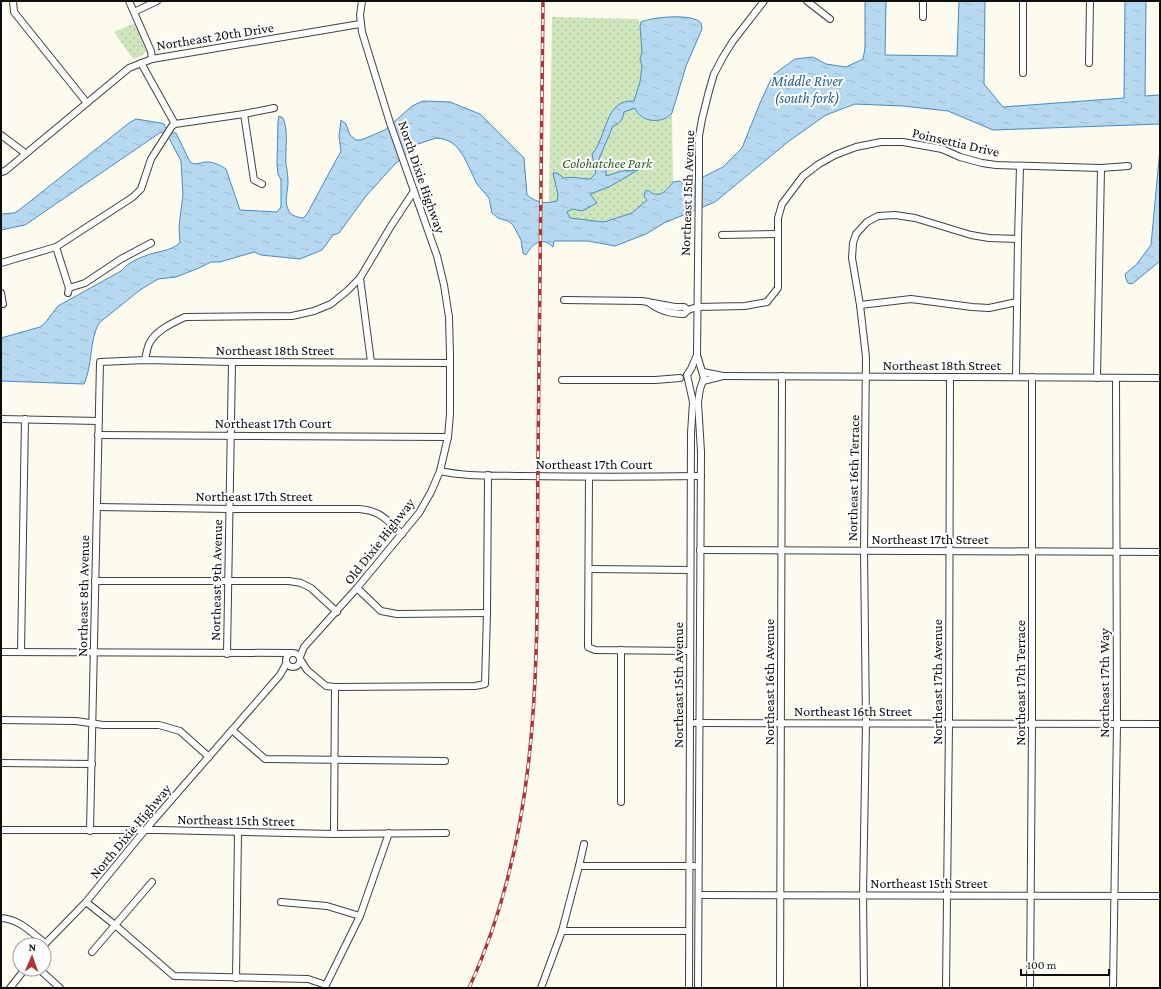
<svg xmlns="http://www.w3.org/2000/svg" width="1161" height="989" viewBox="0 0 1161 989" font-family="'Crimson Pro',serif">
	<style>
		.grass { fill: url(#grass-dots) }
		.water { fill: url(#water-ripples); stroke: #458bc1 }
		.lines { fill: none; stroke-linecap: round; stroke-linejoin: round }
		.minor-casing { stroke: #404040; stroke-width: 8 }
		.minor { stroke: #fff; stroke-width: 6 }
		.rail-casing { stroke: #b03233; stroke-width: 3.5 }
		.rail { stroke: #fff; stroke-width: 2; stroke-dasharray: 6; stroke-linecap: butt }
		.labels { text-anchor: middle; dominant-baseline: central; stroke-width: 4; stroke-linejoin: round; paint-order: stroke }
		.street-label { font-size: 14px; fill: #0d0d0d; stroke: #fff }
		.park-label { font-size: 14px; font-style: italic; fill: #2e5e23; stroke: #fff }
		.water-label { font-size: 15px; font-style: italic; fill: #225e93; stroke: #fff }
	</style>
	<defs>
		<pattern id="grass-dots" width="8" height="8" patternUnits="userSpaceOnUse"><rect width="8" height="8" fill="#cfe5bb"/><path d="M2 2h.1M6 6h.1" fill="none" stroke="#b1c3a0" stroke-width="1.8" stroke-linecap="round"/></pattern>
		<pattern id="water-ripples" width="26" height="14" patternUnits="userSpaceOnUse"><rect width="26" height="14" fill="#b7d9f0"/><path d="M2 4q2-2 4 0t4 0M15 11q2-2 4 0t4 0" fill="none" stroke="#9cb9cd"/></pattern>
	</defs>
	<rect width="100%" height="100%" fill="#fdfbee"/>
	<g class="grass">
		<polygon points="552,17 639,19 642,52 640,59 642,66 640,82 634,101 657,120 668,117 672,113 673,182 669,188 627,219 603,228 566,223 549,206"/>
		<polygon points="135,23 147,51 141,56 133,59 114,32"/>
	</g>
	<g class="water">
		<path d="M865 1H886L885 55 957 56 959 1H985L984 84 1003 107 1124 98 1125 1H1146L1145 96 1160 95V124L993 130 948 111 903 106 855 104 826 115 789 141 715 202 664 223 646 234 615 246 588 241H554L553 247C551 246 550 244 548 243 537 238 530 248 526 255L523 253 521 240 513 225 508 221 498 218 492 213 489 198 477 184 464 157 457 147 451 142 444 139 436 138 418 144 395 164 366 196 339 233 333 235 322 250 300 259 261 255 254 252 220 262H211L199 268 176 277 158 279 140 290 99 323C89 341 93 364 84 384L1 381V338L40 327 45 323 58 306 121 271C127 264 136 259 145 256 157 251 169 252 180 243L179 226 183 195 181 161 169 138 161 132 25 225 1 230V214L14 213 18 211 129 123 136 119 161 123 164 124 165 127 172 133H176L190 162C196 166 200 162 207 162 214 162 220 165 226 169L240 210 277 212 281 207V180L278 174 277 164 278 121 279 116 283 118C289 132 285 148 286 164 287 170 288 175 288 182 288 191 284 201 288 209 290 216 297 217 303 218L307 214 341 151 339 136 341 120 346 124 350 135 356 140H361L385 130 412 106 423 101 450 102 480 114 524 158 527 195C537 203 545 204 557 201L558 195 553 173H557L564 178C573 176 581 179 590 179L596 173 592 154C607 138 604 99 634 101L640 82 642 66 640 59 642 52 640 26 641 22C652 17 693 13 701 23L702 29 686 66 672 113C662 125 640 122 635 108L624 112C623 119 620 124 613 126L599 159 600 168 606 169V176L622 171 638 170 609 187 590 194 597 203 582 211 572 209 567 212 570 218 604 222 632 213 647 200 644 197 645 192 648 190C658 200 667 191 673 182L680 181 685 186 723 167 742 148 760 103 773 75 795 59 813 57 826 64 846 67 863 59 865 48Z"/>
		<polygon points="1160,149 1160,261 1132,284 1128,283 1126,279 1125,274 1136,265 1151,245"/>
	</g>
	<g class="lines">
		<g class="minor-casing">
			<g id="minor">
				<polyline points="13,1 14,12 87,103"/>
				<polyline points="129,1 151,51 152,59"/>
				<polyline points="807,1 830,19"/>
				<polyline points="134,12 157,1"/>
				<polyline points="923,17 923,1"/>
				<polyline points="141,63 175,124"/>
				<polyline points="1089,63 1090,1"/>
				<polyline points="1023,73 1023,1"/>
				<polyline points="244,114 254,180 262,184"/>
				<polyline points="175,124 244,114 274,108"/>
				<polyline points="1,135 25,153"/>
				<polyline points="1,172 5,171 129,68 152,59 360,24"/>
				<polyline points="722,235 777,234"/>
				<polyline points="56,247 69,288 68,293"/>
				<polyline points="1,263 56,247 133,197 141,189 151,159 172,126 175,124"/>
				<polyline points="360,278 371,362"/>
				<polyline points="69,288 85,283 121,259 151,243"/>
				<polyline points="1,293 3,304"/>
				<polyline points="564,300 642,301 675,307 684,307 688,310"/>
				<path d="M648 302C659 311 670 314 684 314L688 310 697 307 745 306 767 302 778 288V218L782 204 803 176 819 164 835 155 856 147 881 142H903L942 149 960 157 982 163 996 165 1101 168 1128 166"/>
				<polyline points="860,305 911,299 972,307 989,308 1017,302"/>
				<path d="M145 360C146 355 147 349 149 344 155 331 172 323 185 317L292 316 314 311 331 304 347 291 360 278 391 226 414 191"/>
				<polyline points="703,372 723,376 703,381"/>
				<polyline points="723,376 1160,378"/>
				<polyline points="1016,377 1018,239 1020,166"/>
				<polyline points="1097,378 1101,168"/>
				<polyline points="562,380 655,380 680,378"/>
				<polyline points="1,419 99,421"/>
				<polyline points="98,435 448,437"/>
				<path d="M440 471C466 477 495 475 522 476 581 477 641 477 701 476"/>
				<polyline points="589,477 588,647 595,650 690,651"/>
				<path d="M97 507 230 509H359C382 511 386 520 402 534"/>
				<polyline points="700,550 1160,552"/>
				<polyline points="589,569 690,570"/>
				<polyline points="95,581 289,581 301,583 311,588 337,612"/>
				<polyline points="357,588 381,611 397,614 487,613"/>
				<polyline points="1,652 291,653"/>
				<polyline points="21,652 25,419"/>
				<circle cx="293" cy="660" r="7"/>
				<polyline points="227,654 232,362"/>
				<polyline points="300,657 304,647 357,588 419,513 431,492 440,471 448,437 450,414 450,354 449,317 444,285 437,256 390,123 362,32 360,15 362,1"/>
				<polyline points="300,659 307,670 326,686 335,687 475,686 485,684 487,613 488,475"/>
				<polyline points="1,720 76,721 103,725 159,725 180,731 209,757"/>
				<polyline points="695,723 1160,724"/>
				<polyline points="232,730 265,759 445,761"/>
				<polyline points="1,763 92,764"/>
				<polyline points="621,802 621,650"/>
				<polyline points="1,830 159,830 334,834 446,833"/>
				<polyline points="90,831 100,362 145,360 232,362 450,363"/>
				<polyline points="334,834 335,687"/>
				<polyline points="579,866 694,866"/>
				<polyline points="699,895 1160,896"/>
				<polyline points="86,902 115,925 174,976 308,979 326,985"/>
				<polyline points="281,902 327,906 360,916"/>
				<path d="M1 918C19 919 31 932 45 943"/>
				<polyline points="562,931 689,931"/>
				<polyline points="44,945 86,902 145,830 280,675 286,664"/>
				<polyline points="92,952 152,882"/>
				<polyline points="39,969 60,988"/>
				<polyline points="236,978 238,832"/>
				<polyline points="325,987 360,916 389,833"/>
				<polyline points="10,988 25,969"/>
				<polyline points="541,988 562,931 579,866 584,844"/>
				<polyline points="689,988 691,433 693,402 687,375 691,369 697,355"/>
				<polyline points="698,988 701,452 698,402 700,389 704,378 697,355 699,172 699,136 702,119 709,91 714,74 723,57 733,41 764,1"/>
				<polyline points="780,988 782,376"/>
				<polyline points="864,988 863,895 866,723 864,550 866,357 860,305 852,258 853,243 856,234 867,222 878,216 895,215 915,218 971,235 989,238 1018,239"/>
				<polyline points="946,988 949,724 950,377"/>
				<polyline points="1030,988 1032,724 1032,377"/>
				<polyline points="1113,988 1117,724 1116,378"/>
			</g>
		</g>
		<use href="#minor" class="minor"/>
		<g class="rail-casing">
			<path id="rail" d="M469 988C547 819 536 638 538 457 540 305 541 153 543 1"/>
		</g>
		<use href="#rail" class="rail"/>
	</g>
	<g class="labels">
		<g class="street-label">
			<text transform="translate(215 36) rotate(-9)">Northeast 20th Drive</text>
			<text transform="translate(956 142) rotate(13)">Poinsettia Drive</text>
			<text transform="translate(422 177) rotate(71)">North Dixie Highway</text>
			<text transform="translate(687 193) rotate(-88)">Northeast 15th Avenue</text>
			<text x="275" y="350">Northeast 18th Street</text>
			<text x="942" y="365">Northeast 18th Street</text>
			<text x="273" y="423">Northeast 17th Court</text>
			<text x="594" y="464">Northeast 17th Court</text>
			<text transform="translate(853 478) rotate(-89)">Northeast 16th Terrace</text>
			<text x="254" y="496">Northeast 17th Street</text>
			<text x="930" y="539">Northeast 17th Street</text>
			<text transform="translate(379 541) rotate(-52)">Old Dixie Highway</text>
			<text transform="translate(216 580) rotate(-89)">Northeast 9th Avenue</text>
			<text transform="translate(83 596) rotate(-89)">Northeast 8th Avenue</text>
			<text transform="translate(769 682) rotate(-90)">Northeast 16th Avenue</text>
			<text transform="translate(937 682) rotate(-90)">Northeast 17th Avenue</text>
			<text transform="translate(1020 683) rotate(-90)">Northeast 17th Terrace</text>
			<text transform="translate(1104 683) rotate(-90)">Northeast 17th Way</text>
			<text transform="translate(678 685) rotate(-90)">Northeast 15th Avenue</text>
			<text x="853" y="711">Northeast 16th Street</text>
			<text transform="translate(236 820) rotate(1)">Northeast 15th Street</text>
			<text transform="translate(130 831) rotate(-50)">North Dixie Highway</text>
			<text x="929" y="883">Northeast 15th Street</text>
		</g>
		<g class="park-label">
			<text x="607" y="163">Colohatchee Park</text>
		</g>
		<g class="water-label">
			<text x="807" y="81">Middle River<tspan x="807" dy="17">(south fork)</tspan></text>
		</g>
	</g>
	<rect width="1161" height="989" fill="none" stroke="#0d0d0d" stroke-width="4"/>
	<g transform="translate(32 957) rotate(2)"><circle r="19" fill="#ffffff" stroke="#9e9e9e"/>
	<path d="M0-3L7 15L0 10L-7 15Z" fill="#b03233"/>
	<text y="-6" font-size="11" font-weight="bold" text-anchor="middle" fill="#0d0d0d">N</text>
	</g>
	<path d="M1021 969v6h88v-6" fill="none" stroke="#0d0d0d" stroke-width="2"/>
	<text x="1027" y="969" font-size="12" fill="#0d0d0d" stroke="#ffffff" stroke-width="3" paint-order="stroke">100 m</text>
</svg>
